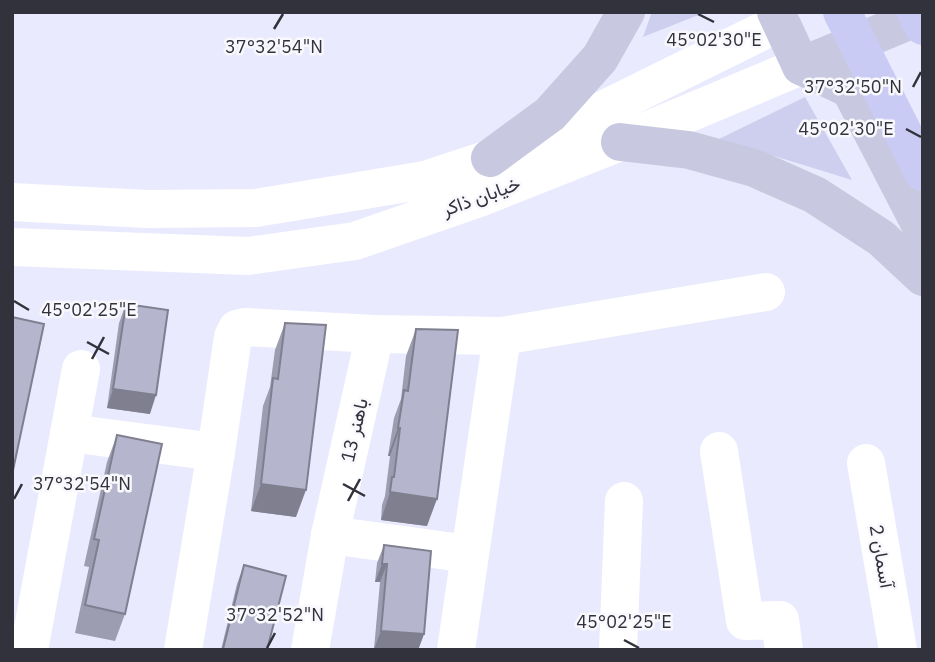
<svg xmlns="http://www.w3.org/2000/svg" width="935" height="662" viewBox="0 0 935 662" font-family="'IBM Plex Sans',Vazirmatn,sans-serif">
	<style>
		.green { fill: #cecfef }
		.lines { fill: none; stroke-linecap: round; stroke-linejoin: round }
		.minor { stroke: #fff; stroke-width: 38 }
		.major { stroke: #c8c9e0; stroke-width: 38 }
		.highway { stroke: #cacbf5; stroke-width: 38 }
		.wall { fill: #9c9db0 }
		.shaded-wall { fill: #7f7f90 }
		.building { fill: #b5b6cd; stroke: #7f7f90; stroke-width: 2 }
		.ticks { fill: none; stroke: #31323b; stroke-width: 2.5 }
		.labels { text-anchor: middle; dominant-baseline: central; stroke-width: 5; stroke-linejoin: round; paint-order: stroke }
		.street-label { font-size: 19px; fill: #31323b; stroke: #f8f8fd }
		.ticks-label { font-size: 18px; text-anchor: middle; fill: #31323b; stroke: #f8f8fd; stroke-width: 5; stroke-linejoin: round; paint-order: stroke }
	</style>
	<rect width="100%" height="100%" fill="#e9eafd"/>
	<g class="green">
		<polygon points="652,12 706,12 643,37"/>
		<polygon points="805,97 852,180 719,139"/>
	</g>
	<g class="lines">
		<g class="minor">
			<polyline points="12,202 147,209 256,208 425,180 534,144 781,22"/>
			<polyline points="12,247 248,256 355,241 479,198 620,142 801,66"/>
			<polyline points="69,433 216,452"/>
			<polyline points="719,451 745,621 780,620 784,650"/>
			<polyline points="866,463 898,650"/>
			<polyline points="330,535 469,554"/>
			<polyline points="29,650 81,369"/>
			<polyline points="183,650 216,452 233,337 237,329 245,327 375,334 502,336 766,292"/>
			<polyline points="310,650 330,535 375,334"/>
			<polyline points="456,650 502,336"/>
			<polyline points="618,650 624,501"/>
		</g>
		<g class="major">
			<polyline points="776,12 801,66 850,89 923,230"/>
			<polyline points="801,66 923,15"/>
			<polyline points="620,142 689,150 754,168 815,195 881,238 923,277"/>
			<polyline points="490,158 550,114 600,58 626,12"/>
		</g>
		<g class="highway">
			<polyline points="842,12 923,172"/>
			<polyline points="916,12 923,26"/>
		</g>
	</g>
	<g class="wall">
		<polygon points="126,304 150,414 107,408 119,323"/>
		<polygon points="285,323 296,517 251,511 263,406 270,387 275,350"/>
		<polygon points="416,329 427,526 381,520 382,505 385,496 390,456 388,456 394,418 401,399 406,356"/>
		<polygon points="117,435 125,614 115,641 75,633 89,567 84,566 107,462"/>
		<polygon points="384,545 424,634 418,650 374,649 380,582 375,582 377,563"/>
		<polygon points="244,565 267,650 221,650 237,584"/>
	</g>
	<g class="shaded-wall">
		<polygon points="113,389 156,395 150,414 107,408"/>
		<polygon points="398,428 400,428 390,456 388,456"/>
		<polygon points="261,484 306,490 296,517 251,511"/>
		<polygon points="390,492 437,499 427,526 381,520"/>
		<polygon points="382,564 387,564 380,582 375,582"/>
		<polygon points="381,631 424,634 418,650 374,649"/>
	</g>
	<g class="building">
		<polygon points="126,304 168,310 156,395 113,389"/>
		<polygon points="12,317 44,324 12,475"/>
		<polygon points="285,323 326,325 306,490 261,484 273,378 278,379"/>
		<polygon points="416,329 458,330 437,499 390,492 392,477 394,477 400,428 398,428 404,390 408,391"/>
		<polygon points="117,435 162,444 125,614 85,605 99,540 94,539"/>
		<polygon points="384,545 431,551 424,634 381,631 387,564 382,564"/>
		<polygon points="244,565 286,576 267,650 223,649"/>
	</g>
	<path class="ticks" d="M698 14 714 22M274 29 283 14M913 87 921 72M906 129 921 137M14 301 29 310M87 342 109 354M92 359 104 337M343 484 365 496M14 499 22 484M348 501 360 479M624 640 639 648M267 648 275 633"/>
	<g class="labels">
		<g class="street-label">
			<text transform="translate(481 196) rotate(-20)">خیابان ذاکر</text>
			<text transform="translate(354 430) rotate(-77)">باهنر 13</text>
			<text transform="translate(882 556) rotate(80)">آسمان 2</text>
		</g>
	</g>
	<g class="ticks-label">
		<text x="714" y="46">45°02'30"E</text>
		<text x="274" y="53">37°32'54"N</text>
		<text x="853" y="93">37°32'50"N</text>
		<text x="846" y="135">45°02'30"E</text>
		<text x="89" y="316">45°02'25"E</text>
		<text x="82" y="490">37°32'54"N</text>
		<text x="275" y="621">37°32'52"N</text>
		<text x="624" y="628">45°02'25"E</text>
	</g>
	<rect width="935" height="662" fill="none" stroke="#31323b" stroke-width="28"/>
</svg>
